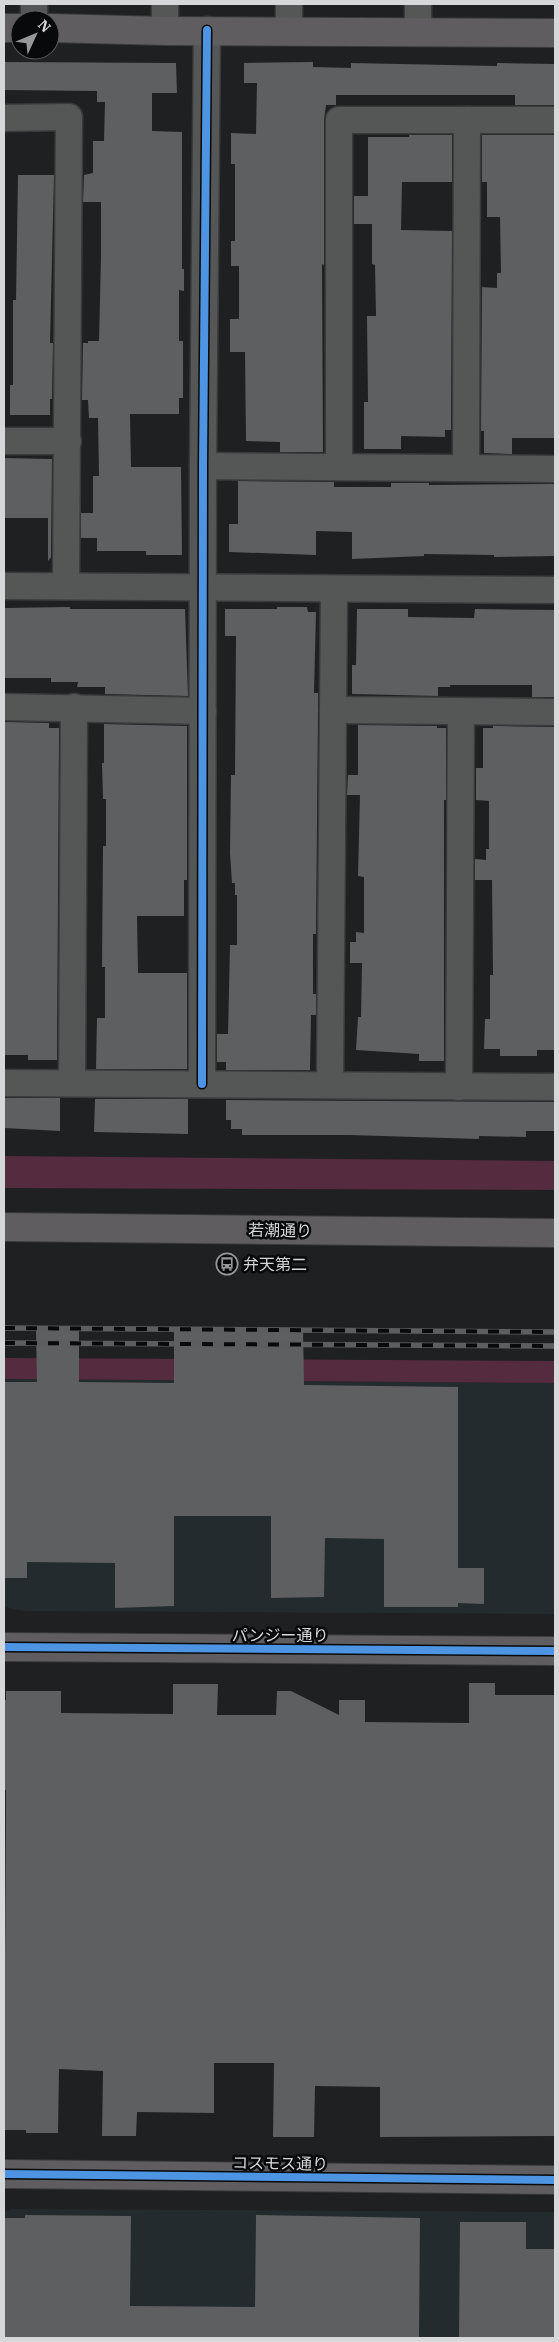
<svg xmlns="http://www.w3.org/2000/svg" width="559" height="2342" viewBox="0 0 559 2342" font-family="'IBM Plex Serif','Noto Sans JP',serif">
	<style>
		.built { fill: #232b2e }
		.green { fill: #552b3f }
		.building { fill: #5e5f60 }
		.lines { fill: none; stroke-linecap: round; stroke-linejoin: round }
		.street-casing { stroke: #393a3b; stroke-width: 29 }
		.secondary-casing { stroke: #393a3b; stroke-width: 30 }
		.street { stroke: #555757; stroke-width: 26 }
		.secondary { stroke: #5f5d5f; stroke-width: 28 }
		.rail-casing { stroke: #5d5e5f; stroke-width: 5.5 }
		.rail { stroke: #08090a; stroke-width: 4; stroke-dasharray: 11; stroke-linecap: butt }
		.cycleway-casing { stroke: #08090a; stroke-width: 11 }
		.cycleway { stroke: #4d94e3; stroke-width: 8 }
		.labels { text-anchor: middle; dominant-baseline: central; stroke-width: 5; stroke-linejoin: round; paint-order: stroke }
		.street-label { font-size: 16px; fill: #d5d7d8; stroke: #08090a }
		.poi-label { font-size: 16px; fill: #d5d7d8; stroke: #08090a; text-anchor: start }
	</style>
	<rect width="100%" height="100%" fill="#1e2021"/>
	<g class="built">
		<polygon points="4,1379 555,1383 555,1614 26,1611 11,1609 4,1606"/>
		<polygon points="12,2209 555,2212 555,2338 4,2338 4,2212"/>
	</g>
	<g class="green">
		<polygon points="4,1156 555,1161 555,1190 4,1188"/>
		<polygon points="4,1358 555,1361 555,1383 4,1379"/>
	</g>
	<g class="building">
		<polygon points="4,62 176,63 177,93 152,93 152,131 182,132 182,269 184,269 184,291 179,290 179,341 183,341 183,398 179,398 179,414 130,414 131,467 181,467 182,555 146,555 146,551 97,551 97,538 81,538 81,513 93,513 93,476 99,476 98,418 89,418 88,400 82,400 83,343 88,343 88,341 99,341 101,257 101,202 83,202 84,175 93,173 93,141 104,141 105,102 97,102 97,91 4,90"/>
		<polygon points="313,62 313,67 351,68 351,63 497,66 497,63 555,64 555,105 515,105 515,95 336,95 336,105 326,105 324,120 324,265 322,264 323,452 280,452 280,442 246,441 245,352 230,352 230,319 239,319 239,266 231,266 231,241 235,241 235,164 231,164 231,133 256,134 257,83 244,83 244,63"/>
		<polygon points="409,135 452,135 452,182 402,182 401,230 452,231 451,430 445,430 445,437 401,436 401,449 364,449 364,402 368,402 367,316 376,316 375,265 372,264 372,224 354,224 354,196 368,196 368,137 409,137"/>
		<polygon points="482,135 555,135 555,438 512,438 512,454 484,453 484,431 481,431 482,287 497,288 497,273 501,273 500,217 487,217 487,182 482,182"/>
		<polygon points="18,175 54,175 50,343 53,343 52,399 50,399 50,415 10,415 10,385 13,385 13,300 16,300"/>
		<polygon points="4,458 52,459 51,557 48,561 48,518 4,518"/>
		<polygon points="238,481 334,482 334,487 391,487 391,483 429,483 429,485 555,484 555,556 494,557 494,555 424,554 424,556 352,559 352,532 316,531 316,555 229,552 229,524 238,524"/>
		<polygon points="70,607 70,609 185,609 188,696 105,694 105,687 77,687 78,682 51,682 51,678 4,678 4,608"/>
		<polygon points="277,607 307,607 308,612 316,612 314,693 318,693 318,710 316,934 313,934 313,994 316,994 316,1015 311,1015 310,1070 226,1070 226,1062 217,1062 217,1034 228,1034 230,945 237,945 237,895 235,895 235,883 232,883 230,853 231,775 235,775 236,636 225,636 225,609 277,609"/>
		<polygon points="357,609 408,609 408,617 474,618 475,609 555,610 555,697 532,697 532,685 450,685 450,687 438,687 438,696 352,694 352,665 356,665"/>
		<polygon points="4,722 49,723 49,728 59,728 57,1060 28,1060 28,1055 4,1055"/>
		<polygon points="104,724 187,726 187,880 184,880 184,916 137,916 138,973 187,973 187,1069 96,1069 97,1018 105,1018 105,967 102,967 103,846 106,846 106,799 103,799 102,763 104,763"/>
		<polygon points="358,725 437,726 437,728 446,728 446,800 444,800 444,1061 419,1061 419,1054 356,1050 358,1017 361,1017 362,963 350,963 350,942 356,942 356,932 364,933 364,877 358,876 360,795 347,795 348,775 358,775"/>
		<polygon points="493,726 555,727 555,1050 537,1050 537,1056 500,1056 500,1049 484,1049 485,1019 490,1019 490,975 493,975 492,880 475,880 475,859 486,860 486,849 489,849 489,801 476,800 476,768 483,768 483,728 493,728"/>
		<polygon points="4,1098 60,1098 60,1131 4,1128"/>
		<polygon points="95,1099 188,1099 188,1134 94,1132"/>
		<polygon points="226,1100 555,1102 555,1131 526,1131 526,1137 479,1136 479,1139 350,1135 242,1135 242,1129 231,1129 231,1120 226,1120"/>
		<polygon points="174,1327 303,1329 304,1385 458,1387 458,1568 484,1568 484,1604 458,1603 458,1607 384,1607 384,1539 325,1538 324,1597 271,1598 271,1516 174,1516 174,1606 115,1608 115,1563 27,1562 27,1578 4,1578 4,1382 37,1382 36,1330 79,1330 79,1382 174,1383"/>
		<polygon points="469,1683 495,1683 495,1695 555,1695 555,2136 380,2137 380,2087 315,2086 314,2137 273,2137 274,2063 214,2063 214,2113 137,2112 136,2136 102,2136 103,2071 59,2069 58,2133 26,2133 26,2130 4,2130 6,1790 4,1790 4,1700 6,1700 6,1691 61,1691 61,1713 173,1714 173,1684 218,1684 217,1715 276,1715 277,1691 291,1691 339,1715 339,1700 365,1700 365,1722 469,1723"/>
		<polygon points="25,2215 131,2216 130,2306 255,2307 256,2215 420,2218 419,2338 4,2338 4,2218 25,2218"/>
		<polygon points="460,2222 526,2222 526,2249 555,2249 555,2338 459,2338"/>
	</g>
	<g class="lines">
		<g class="street-casing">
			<g id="street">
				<polyline points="289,4 289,30"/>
				<polyline points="34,20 34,4"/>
				<polyline points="165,31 165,4"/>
				<polyline points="418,32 418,4"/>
				<polyline points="4,118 69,117 66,586"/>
				<polyline points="4,441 68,441"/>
				<polyline points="203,466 555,469"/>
				<polyline points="339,466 339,120 555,120"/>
				<polyline points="466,467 467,120"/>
				<polyline points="4,586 555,590"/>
				<polyline points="4,707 203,711"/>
				<polyline points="333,710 555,712"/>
				<polyline points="4,1083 555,1087"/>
				<polyline points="72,1083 74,707"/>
				<polyline points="202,1084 203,466 207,30"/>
				<polyline points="330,1084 334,590"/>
				<polyline points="459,1087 461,712"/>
			</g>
		</g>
		<g class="secondary-casing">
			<g id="secondary">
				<polyline points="4,28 20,28"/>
				<polyline points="50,28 165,31 555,33"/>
				<polyline points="4,1227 555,1233"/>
				<polyline points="4,1647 555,1651"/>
				<polyline points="4,2174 555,2180"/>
			</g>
		</g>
		<use href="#street" class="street"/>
		<use href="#secondary" class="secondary"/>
		<g class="rail-casing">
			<g id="rail">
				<polyline points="4,1328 555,1332"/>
				<polyline points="4,1343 555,1346"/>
			</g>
		</g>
		<use href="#rail" class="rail"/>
		<g class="cycleway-casing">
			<g id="cycleway">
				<polyline points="202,1084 203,466 207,30"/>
				<polyline points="4,1647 555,1651"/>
				<polyline points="4,2174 555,2180"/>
			</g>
		</g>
		<use href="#cycleway" class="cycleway"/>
	</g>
	<defs>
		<g id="bus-ring" transform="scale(1.125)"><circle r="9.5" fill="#08090a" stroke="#959798" stroke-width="1.5"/><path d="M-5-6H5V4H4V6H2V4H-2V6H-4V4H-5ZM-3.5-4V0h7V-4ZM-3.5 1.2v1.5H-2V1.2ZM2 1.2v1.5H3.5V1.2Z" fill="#959798"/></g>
	</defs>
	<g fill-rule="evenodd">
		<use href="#bus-ring" x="227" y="1264"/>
	</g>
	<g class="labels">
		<g class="street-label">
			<text transform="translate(280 1230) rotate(1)">若潮通り</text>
			<text x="280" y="1635">パンジー通り</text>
			<text transform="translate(280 2163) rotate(1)">コスモス通り</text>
		</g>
		<g class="poi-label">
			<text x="243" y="1264">弁天第二</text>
		</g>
	</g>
	<rect width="559" height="2342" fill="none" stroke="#d5d7d8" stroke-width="10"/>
	<g transform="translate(35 35) rotate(46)"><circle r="24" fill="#08090a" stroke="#5a5b5c"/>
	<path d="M0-4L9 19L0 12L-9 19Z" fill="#959798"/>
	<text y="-8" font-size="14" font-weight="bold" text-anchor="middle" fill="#d5d7d8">N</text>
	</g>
</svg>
